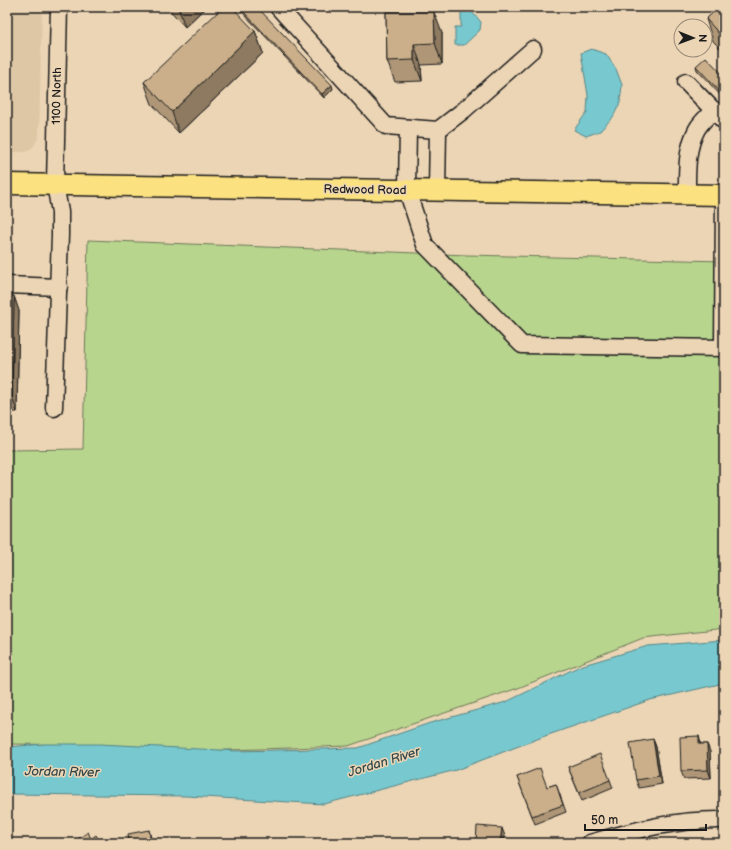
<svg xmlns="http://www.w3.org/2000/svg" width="731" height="850" viewBox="0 0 731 850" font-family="'Balsamiq Sans',sans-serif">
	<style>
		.built { fill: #dec7a5 }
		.green { fill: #b8d58e; stroke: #6a7855 }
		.water { fill: #78c9cf; stroke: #538487 }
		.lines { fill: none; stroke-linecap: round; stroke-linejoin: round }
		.minor-casing { stroke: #1c1c1c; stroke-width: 19 }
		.major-casing { stroke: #1c1c1c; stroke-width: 23 }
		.minor { stroke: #ecd5b5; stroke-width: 16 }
		.major { stroke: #fbe180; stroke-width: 20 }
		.wall { fill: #ae9677; stroke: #1c1c1c }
		.shaded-wall { fill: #8d7a61; stroke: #1c1c1c }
		.building { fill: #caaf8a; stroke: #1c1c1c }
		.labels { text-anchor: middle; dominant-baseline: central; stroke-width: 3; stroke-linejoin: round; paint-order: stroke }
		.street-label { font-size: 12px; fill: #1c1c1c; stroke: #ecd5b5 }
		.water-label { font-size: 13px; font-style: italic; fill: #334749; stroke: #ecd5b5 }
	</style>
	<rect width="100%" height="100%" fill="#ecd5b5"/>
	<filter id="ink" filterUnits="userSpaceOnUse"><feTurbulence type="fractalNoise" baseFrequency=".025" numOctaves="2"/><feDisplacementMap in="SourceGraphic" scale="8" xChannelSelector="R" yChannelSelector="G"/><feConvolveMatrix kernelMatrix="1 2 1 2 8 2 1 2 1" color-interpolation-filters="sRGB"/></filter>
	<g filter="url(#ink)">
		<polygon class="built" points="7,7 42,7 39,136 34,146 26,152 7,152"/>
		<polygon class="green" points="88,240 467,255 724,261 724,629 643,638 518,688 348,746 200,751 104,745 7,744 7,450 83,449"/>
		<g class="water">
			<polygon points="461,11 471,11 481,22 480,30 464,45 455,45 455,27 461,27"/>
			<polygon points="591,49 606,54 616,69 622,85 620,103 613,117 600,131 586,136 574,130 587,112 588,95 581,53"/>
			<polygon points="724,640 724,683 650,700 545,736 456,770 324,804 186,796 7,794 7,747 44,744 100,744 239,751 358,748 430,723 506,702 580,666 648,646"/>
		</g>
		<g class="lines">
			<g class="minor-casing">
				<g id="minor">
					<polyline points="278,7 386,126 438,130 464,110 533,49"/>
					<polyline points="686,82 724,121"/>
					<polyline points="408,128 407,190 425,245 522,345 723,348 724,195"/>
					<polyline points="437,191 438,130"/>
					<path d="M687 194C687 173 686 149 697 129 701 122 708 116 714 110"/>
					<polyline points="7,285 59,287"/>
					<polyline points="54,408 60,235 60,212 55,184 59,7"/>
					<path d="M590 843C634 830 678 819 724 820"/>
				</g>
			</g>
			<g class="major-casing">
				<polyline id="major" points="7,184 724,195"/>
			</g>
			<use href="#minor" class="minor"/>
			<use href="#major" class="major"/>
		</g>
		<g class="wall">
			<polygon points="167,7 206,7 185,27"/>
			<polygon points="724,7 724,52 713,41 706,19"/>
			<polygon points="240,8 333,89 324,98 242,12"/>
			<polygon points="386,12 442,33 442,64 421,65 422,81 395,82 387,61"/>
			<polygon points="255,31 263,53 179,133 152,104 144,82"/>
			<polygon points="696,66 724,76 724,99 697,70"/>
			<polygon points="7,296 14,296 19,311 17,412 7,412"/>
			<polygon points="653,739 656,747 662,784 639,788 636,780"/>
			<polygon points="701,744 707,744 710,752 711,778 684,779 681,771"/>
			<polygon points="568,767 610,780 613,788 582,801"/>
			<polygon points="517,777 547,787 556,784 566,812 535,824"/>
		</g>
		<g class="shaded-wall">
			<polygon points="178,7 206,7 185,27"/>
			<polygon points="434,12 442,33 442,64 435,43"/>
			<polygon points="255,31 263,53 179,133 172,112"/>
			<polygon points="414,44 421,65 422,81 414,60"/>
			<polygon points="332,85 333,89 324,98 322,94"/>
			<polygon points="14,296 19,311 17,412 12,397"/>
			<polygon points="699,736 701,744 699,744"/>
			<polygon points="653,739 656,747 662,784 659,776"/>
			<polygon points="707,744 710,752 711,778 708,770"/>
			<polygon points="502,828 505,836 504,843 500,843"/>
			<polygon points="149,830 151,838 152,843 151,843"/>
		</g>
		<g class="building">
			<polygon points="223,7 232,7 255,31 172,112 144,82"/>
			<polygon points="242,7 257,7 332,85 322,94 240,8"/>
			<polygon points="719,7 724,7 724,39 706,19"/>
			<polygon points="386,12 434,12 435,43 414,44 414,60 387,61"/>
			<polygon points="706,57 724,76 724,96 696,66"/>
			<polygon points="7,296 14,296 12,397 7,397"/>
			<polygon points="699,736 699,744 707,744 708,770 681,771 680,737"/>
			<polygon points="653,739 659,776 636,780 630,743"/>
			<rect x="723" y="742" width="1" height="24"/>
			<polygon points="600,754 610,780 579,793 568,767"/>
			<polygon points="540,768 547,787 556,784 563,805 532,816 517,777"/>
			<polygon points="477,826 502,828 500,843 476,843"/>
			<polygon points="149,830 151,843 129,843 128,834"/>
			<polygon points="88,832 91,839 96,835 100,843 72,843"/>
		</g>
	</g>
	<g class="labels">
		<g class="street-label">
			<text transform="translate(57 96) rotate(-89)">1100 North</text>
			<text transform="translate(365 190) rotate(1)">Redwood Road</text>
		</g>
		<g class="water-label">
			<text transform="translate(384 762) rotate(-17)">Jordan River</text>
			<text transform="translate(62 772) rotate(1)">Jordan River</text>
		</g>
	</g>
	<rect width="731" height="850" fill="none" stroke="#ecd5b5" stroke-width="24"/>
	<rect x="12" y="12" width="707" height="826" fill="none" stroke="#1c1c1c" stroke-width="1.5" filter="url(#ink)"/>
	<g transform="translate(693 38) rotate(91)"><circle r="19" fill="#ecd5b5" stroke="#998b78"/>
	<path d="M0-3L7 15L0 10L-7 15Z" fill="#1c1c1c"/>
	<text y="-6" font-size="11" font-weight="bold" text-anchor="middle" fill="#1c1c1c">N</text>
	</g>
	<path d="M585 824v6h121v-6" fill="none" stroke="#1c1c1c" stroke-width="2"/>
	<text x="591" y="824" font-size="12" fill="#1c1c1c" stroke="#ecd5b5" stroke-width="3" paint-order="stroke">50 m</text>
</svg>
